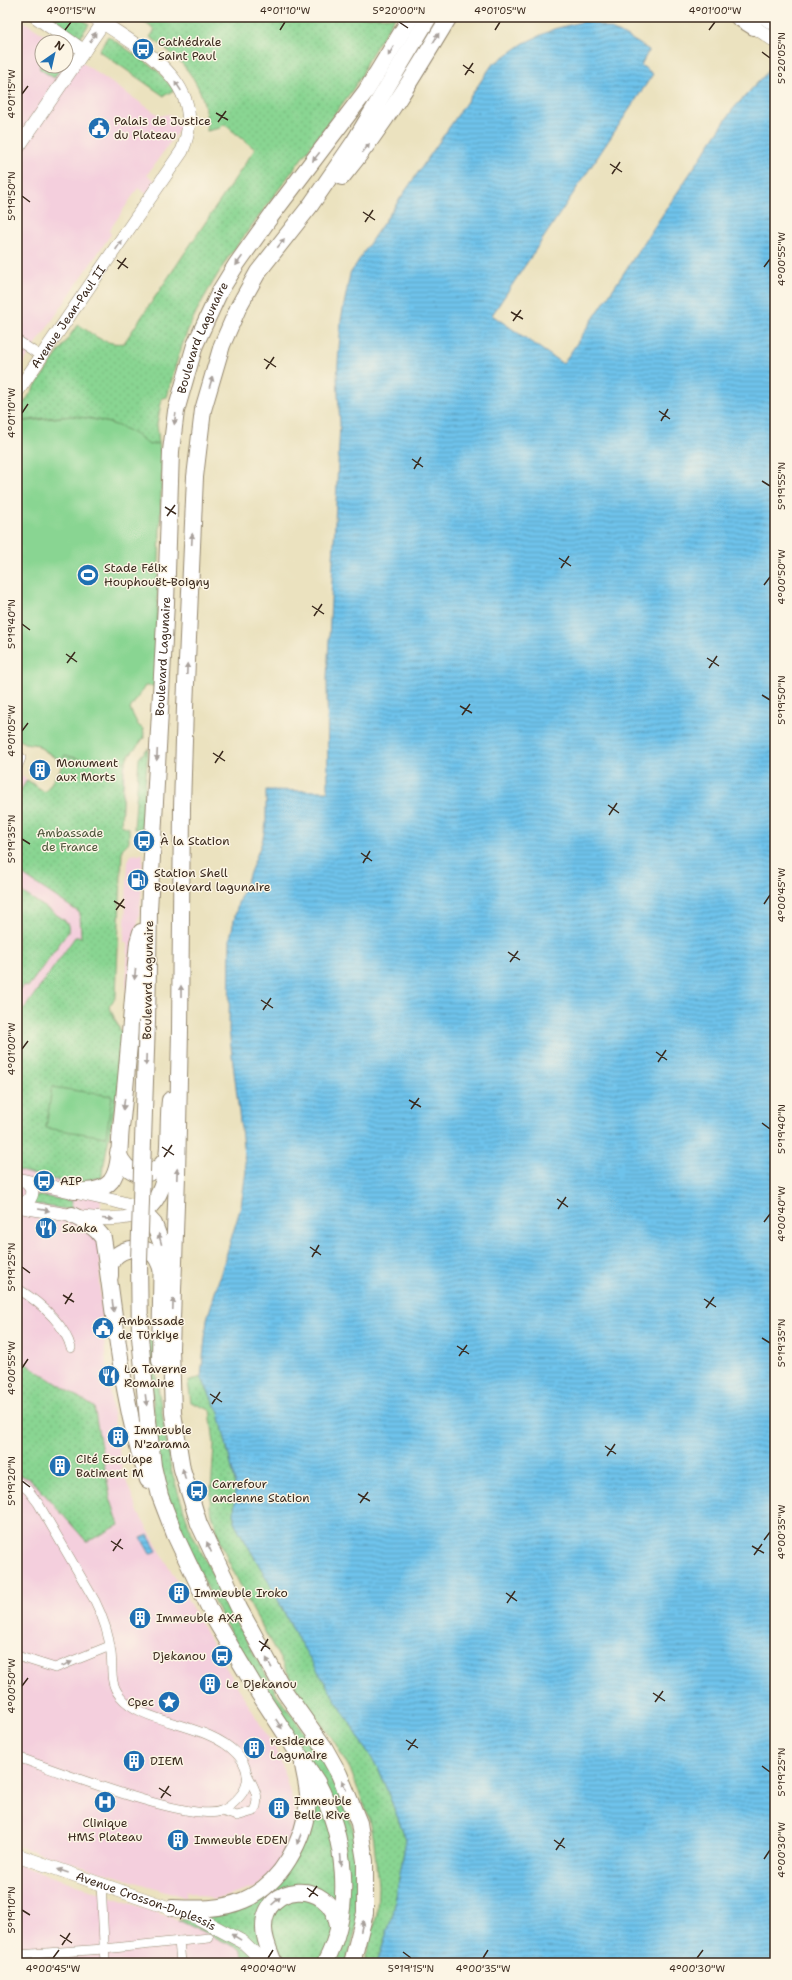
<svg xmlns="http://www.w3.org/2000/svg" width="792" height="1980" viewBox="0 0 792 1980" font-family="'Shantell Sans',sans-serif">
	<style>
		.built { fill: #f4cfdd }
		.grass { fill: url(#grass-dots); stroke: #628058 }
		.park { fill: url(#park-tufts); stroke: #628058 }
		.pitch { fill: #89d592; stroke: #628058 }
		.water { fill: url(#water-rules); stroke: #547684 }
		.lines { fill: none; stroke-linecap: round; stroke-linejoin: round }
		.street-casing { stroke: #93866e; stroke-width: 10 }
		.secondary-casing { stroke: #93866e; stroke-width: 14 }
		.highway-casing { stroke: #93866e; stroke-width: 18 }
		.street { stroke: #fff; stroke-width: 9 }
		.secondary { stroke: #fff; stroke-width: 13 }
		.highway { stroke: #fff; stroke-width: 16 }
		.highway-bridge-casing { stroke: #93866e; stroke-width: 18; stroke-linecap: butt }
		.highway-bridge { stroke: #fff; stroke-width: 16 }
		.oneway { fill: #a79f9a }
		.ticks { fill: none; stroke: #3b2a1e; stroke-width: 1.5 }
		.labels { text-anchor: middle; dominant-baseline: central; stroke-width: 3; stroke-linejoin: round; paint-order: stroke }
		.poi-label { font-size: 12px; fill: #3b2a1e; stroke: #fcf5e5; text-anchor: start }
		.street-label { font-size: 12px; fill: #3b2a1e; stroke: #fcf5e5 }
		.park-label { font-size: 12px; fill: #4e553b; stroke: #fcf5e5 }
		.neatline { fill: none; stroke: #3b2a1e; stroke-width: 1.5 }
		.ticks-label { font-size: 10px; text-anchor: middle; fill: #3b2a1e }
	</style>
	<defs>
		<pattern id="grass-dots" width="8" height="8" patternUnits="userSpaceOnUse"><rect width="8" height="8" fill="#89d592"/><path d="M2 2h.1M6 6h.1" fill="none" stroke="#77b77d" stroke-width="1.8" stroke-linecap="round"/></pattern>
		<pattern id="park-tufts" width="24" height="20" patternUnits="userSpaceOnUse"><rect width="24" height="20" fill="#89d592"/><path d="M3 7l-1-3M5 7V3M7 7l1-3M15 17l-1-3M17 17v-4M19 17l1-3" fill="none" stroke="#77b77d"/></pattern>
		<pattern id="water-rules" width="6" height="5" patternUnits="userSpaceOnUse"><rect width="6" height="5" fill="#6ec3eb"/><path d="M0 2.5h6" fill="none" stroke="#5c9fbe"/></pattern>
	</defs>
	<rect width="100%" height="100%" fill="#fcf5e5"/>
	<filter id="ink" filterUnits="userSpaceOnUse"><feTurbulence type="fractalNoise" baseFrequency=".025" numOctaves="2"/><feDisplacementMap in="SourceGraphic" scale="8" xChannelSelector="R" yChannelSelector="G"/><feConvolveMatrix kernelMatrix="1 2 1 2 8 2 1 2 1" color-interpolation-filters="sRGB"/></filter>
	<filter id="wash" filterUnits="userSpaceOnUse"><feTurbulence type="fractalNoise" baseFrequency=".012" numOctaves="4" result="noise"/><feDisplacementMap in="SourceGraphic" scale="16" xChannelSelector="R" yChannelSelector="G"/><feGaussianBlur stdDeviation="0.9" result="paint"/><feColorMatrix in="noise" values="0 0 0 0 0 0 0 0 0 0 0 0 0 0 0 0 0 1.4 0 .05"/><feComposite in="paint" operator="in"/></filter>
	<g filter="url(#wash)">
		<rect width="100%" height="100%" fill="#ebe2bf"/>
		<g class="built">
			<polygon points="17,17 55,42 42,42 42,66 66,66 66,50 87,66 160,116 169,114 181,121 181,127 147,175 155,181 147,194 138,188 109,231 111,234 17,372"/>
			<polygon points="61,761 126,762 121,825 129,828 129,842 122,849 116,997 109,1006 124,1039 119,1050 120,1079 101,1179 100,1289 107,1375 122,1470 139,1514 221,1659 279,1755 298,1821 285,1858 257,1887 215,1900 187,1891 185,1897 17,1846 17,766 22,772 20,775 45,792 64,764"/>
			<polygon points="138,854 143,854 141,898 128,1007 126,981 128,942 124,942 128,861 131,855"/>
			<polygon points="17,1864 178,1920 242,1950 244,1963 17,1963"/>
		</g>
		<g class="grass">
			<polygon points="48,17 79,17 89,24 79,39"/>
			<path d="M137 17H395L366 63 362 75 351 92 227 259C211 286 193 313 183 343 176 361 172 379 167 397L162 398 157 424 159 443 149 445C142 438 134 435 126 430 89 412 56 416 17 422V413L78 324C92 334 105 346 124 343L255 149 224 124 220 128 207 131C206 124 207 116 205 109 200 77 175 54 150 37L155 30Z"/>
			<polygon points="108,36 157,70 174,90 164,96 99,51"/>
			<polygon points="143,729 144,738 128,754 124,767 121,825 129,828 129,842 122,849 116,997 109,1006 124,1039 119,1050 120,1079 101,1179 93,1178 92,1186 50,1179 17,1170 17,1009 24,1009 75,937 81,937 80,913 17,871 17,796 27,780 45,792 64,764 38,746 39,745"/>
			<polygon points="148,748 142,829 134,829 139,758"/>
			<path d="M17 889 63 919C68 923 69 926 68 932L28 987 24 985 17 993Z"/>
			<polygon points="34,1195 72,1201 71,1210 32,1204"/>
			<polygon points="147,1340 154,1340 156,1374 171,1470 190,1529 231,1613 278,1696 335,1776 358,1844 360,1912 347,1963 244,1963 242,1950 178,1920 261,1896 313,1800 263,1688 222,1618 181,1532 167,1494 159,1463"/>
			<polygon points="17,1358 94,1407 110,1497 119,1525 87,1542 38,1487 29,1479 17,1473"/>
			<polygon points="201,1377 219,1413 235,1482 234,1522 271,1586 296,1636 379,1770 406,1839 393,1914 377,1963 364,1963 377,1914 378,1886 374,1841 370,1820 350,1769 334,1741 295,1686 249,1603 228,1560 218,1534 210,1507 214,1444 210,1410 191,1402 188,1382"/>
		</g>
		<polygon class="park" points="41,43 42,66 62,66 54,78 40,69 38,49"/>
		<g class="pitch">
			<path d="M72 416C100 420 127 424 149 445L159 443 162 465 155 686H145L130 709 138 725 143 729 144 733C143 745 130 750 125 762L87 761 65 755 61 761 38 746 39 745 24 743 17 738V422Z"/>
			<polygon points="52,1087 112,1096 106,1137 46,1128"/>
		</g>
		<g class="water">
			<path d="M585 21C611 27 626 35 649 50L641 65 653 74 492 315 563 364 733 109 775 64V1963H377L393 1914 406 1839 379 1770 296 1636 271 1586 234 1522 235 1482 219 1413 201 1377 207 1319 241 1206 246 1171 229 1030 230 938 238 903 262 842 266 824V790L328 791 327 678 340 424 337 378 341 320 350 274 371 241 492 65 524 43 554 29Z"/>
			<polygon points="148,1535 157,1551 150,1554 141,1538"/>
		</g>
	</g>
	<g filter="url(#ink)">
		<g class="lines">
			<g class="street-casing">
				<g id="street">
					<polyline points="17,340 42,357"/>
					<polyline points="17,754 21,758 17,768"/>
					<path d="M17 1288C39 1302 64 1322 71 1348"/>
					<path d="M17 1481 28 1490 38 1503 95 1601C103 1617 109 1635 111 1653 113 1669 109 1683 120 1696 143 1725 206 1722 236 1753 244 1761 250 1774 246 1786 243 1795 230 1808 221 1811 190 1823 53 1769 17 1757"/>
					<polyline points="17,1656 55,1668 110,1646"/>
					<path d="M221 1811 237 1816 254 1811C261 1798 254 1787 247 1774"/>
					<polyline points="101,1883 105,1963"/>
					<polyline points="179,1941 181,1963"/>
					<polyline points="17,1955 104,1949 209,1938"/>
				</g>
			</g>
			<g class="secondary-casing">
				<g id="secondary">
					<polyline points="36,17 84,51"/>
					<polyline points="763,17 775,25"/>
					<polyline points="747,22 775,41"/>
					<polyline points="17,149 103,23"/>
					<path id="s1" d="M17 392 182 151C211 83 140 48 94 17"/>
					<path d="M17 1179 119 1202 130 1205 143 1212C115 1228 50 1211 17 1206"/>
					<path d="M20 1206C31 1201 37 1191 26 1182"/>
					<path id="s2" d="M17 1855 198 1918 243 1942 265 1963"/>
				</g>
			</g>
			<g class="highway-casing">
				<g id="highway">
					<polyline points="738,17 754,27"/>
					<path d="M342 177C383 127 416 72 449 17"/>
					<path id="s3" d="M147 1021 149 910 166 603 171 451 176 411 195 345 220 291 236 265 271 216 366 91 411 17"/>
					<path d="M118 1153C128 1178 151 1181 167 1158"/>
					<path d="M74 1191C86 1191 102 1192 111 1181 121 1168 119 1144 121 1128 128 1066 132 1004 138 942L141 932"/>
					<path d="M72 1215C84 1221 95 1226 103 1238 116 1319 121 1402 148 1480"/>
					<path d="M110 1276C110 1273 110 1269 110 1266 114 1249 141 1243 153 1254 158 1258 160 1265 162 1271"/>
					<path d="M160 1361 162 1245 154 1224 143 1212C175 1192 166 1133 170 1100"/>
					<path d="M148 1421 153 1466 160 1496 175 1535 215 1620 258 1692 317 1782C345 1836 355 1907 325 1963"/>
					<path d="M172 1908C197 1909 221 1910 244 1900 281 1884 305 1840 308 1801 309 1790 305 1777 303 1765"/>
					<path d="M274 1963C270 1952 264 1940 264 1928 263 1883 330 1877 338 1926"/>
					<polyline points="352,1963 365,1913 365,1861 359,1823 339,1774 324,1747 285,1692 239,1608 199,1524 182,1469 173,1413 171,1348 177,1176 180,1030 182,807 185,707 195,477 203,410 222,345 239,306 258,272 310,206 354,142 429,17"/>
				</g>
			</g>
			<use href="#street" class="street"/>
			<use href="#secondary" class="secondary"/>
			<use href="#highway" class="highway"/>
			<g class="highway-bridge-casing">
				<polyline id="highway-bridge" points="147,1021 139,1261 140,1337 148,1421"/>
			</g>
			<use href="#highway-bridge" class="highway-bridge"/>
		</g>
		<defs><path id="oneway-solid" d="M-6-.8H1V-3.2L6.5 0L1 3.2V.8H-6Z"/></defs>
		<g class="oneway">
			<use href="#oneway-solid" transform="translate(93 37) rotate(-58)"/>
			<use href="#oneway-solid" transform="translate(436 38) rotate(-59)"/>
			<use href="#oneway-solid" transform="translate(391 51) rotate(120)"/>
			<use href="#oneway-solid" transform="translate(178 86) rotate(-123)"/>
			<use href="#oneway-solid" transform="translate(366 148) rotate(-52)"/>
			<use href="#oneway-solid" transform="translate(316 157) rotate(128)"/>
			<use href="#oneway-solid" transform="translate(281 243) rotate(-52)"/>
			<use href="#oneway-solid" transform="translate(119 245) rotate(-56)"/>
			<use href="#oneway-solid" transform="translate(239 261) rotate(125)"/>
			<use href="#oneway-solid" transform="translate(211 382) rotate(-73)"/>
			<use href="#oneway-solid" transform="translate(175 419) rotate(98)"/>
			<use href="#oneway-solid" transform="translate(192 539) rotate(-87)"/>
			<use href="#oneway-solid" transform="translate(187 669) rotate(-88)"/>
			<use href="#oneway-solid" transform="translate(157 755) rotate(93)"/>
			<use href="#oneway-solid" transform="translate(135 974) rotate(96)"/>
			<use href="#oneway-solid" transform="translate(181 991) rotate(-90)"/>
			<use href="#oneway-solid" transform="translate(146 1060) rotate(92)"/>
			<use href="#oneway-solid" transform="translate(124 1104) rotate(97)"/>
			<use href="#oneway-solid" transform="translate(177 1174) rotate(-88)"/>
			<use href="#oneway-solid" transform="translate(44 1210) rotate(9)"/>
			<use href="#oneway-solid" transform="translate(108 1219) rotate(5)"/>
			<use href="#oneway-solid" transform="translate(160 1239) rotate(-106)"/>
			<use href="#oneway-solid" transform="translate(173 1304) rotate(-88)"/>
			<use href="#oneway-solid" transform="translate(113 1306) rotate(82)"/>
			<use href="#oneway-solid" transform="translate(146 1400) rotate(83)"/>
			<use href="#oneway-solid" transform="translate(184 1474) rotate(-105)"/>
			<use href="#oneway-solid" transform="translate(209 1547) rotate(-114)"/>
			<use href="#oneway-solid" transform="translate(269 1663) rotate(-119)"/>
			<use href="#oneway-solid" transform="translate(67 1664) rotate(-22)"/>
			<use href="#oneway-solid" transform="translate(279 1724) rotate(57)"/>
			<use href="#oneway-solid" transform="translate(344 1785) rotate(-114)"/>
			<use href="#oneway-solid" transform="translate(299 1839) rotate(112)"/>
			<use href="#oneway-solid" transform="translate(341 1860) rotate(85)"/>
			<use href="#oneway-solid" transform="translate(63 1871) rotate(-161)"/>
			<use href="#oneway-solid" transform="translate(276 1901) rotate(-42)"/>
			<use href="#oneway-solid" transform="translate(362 1926) rotate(-77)"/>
			<use href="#oneway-solid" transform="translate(236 1937) rotate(-149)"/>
		</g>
	</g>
	<path class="ticks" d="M399 22 408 28M65 30 71 22M280 30 285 22M495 30 500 22M709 30 715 22M762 52 770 58M463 65 474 73M465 75 473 63M22 94 28 86M216 113 228 120M218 122 226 111M610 164 622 172M612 174 620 162M22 196 30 202M363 212 375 220M365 222 373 210M117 260 128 268M764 267 770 259M118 269 126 258M511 312 523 319M513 321 521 310M264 359 276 367M266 369 274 357M659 411 670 419M22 413 28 404M661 421 668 409M412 459 423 467M414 469 421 457M762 481 770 486M165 507 176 514M167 516 175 505M559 558 571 566M561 568 569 556M764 585 770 577M312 606 324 614M314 616 322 604M22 624 30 630M66 654 77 662M707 658 719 666M67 663 75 652M709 668 717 656M762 695 770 700M460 706 472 713M462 715 470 704M22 731 28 723M213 753 225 761M215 763 223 751M608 805 619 813M609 815 617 803M22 839 30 844M361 853 372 861M363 863 370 851M114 901 125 908M764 904 770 895M116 910 124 899M508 952 520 960M510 962 518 951M261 1000 273 1008M263 1010 271 998M22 1049 28 1041M656 1052 667 1060M658 1062 666 1050M409 1100 421 1107M411 1109 419 1098M762 1123 770 1129M162 1147 174 1155M164 1157 172 1145M557 1199 568 1207M558 1209 566 1197M764 1222 770 1214M310 1247 321 1255M312 1257 319 1245M22 1267 30 1273M63 1295 74 1302M704 1299 716 1307M65 1304 72 1293M706 1308 714 1297M762 1338 770 1343M457 1346 469 1354M459 1356 467 1345M22 1368 28 1359M210 1394 222 1402M212 1404 220 1392M605 1446 616 1454M607 1456 615 1444M22 1481 30 1487M358 1494 370 1501M360 1503 368 1492M764 1540 770 1532M111 1541 123 1549M752 1546 764 1553M113 1551 121 1539M754 1555 762 1544M506 1593 517 1601M507 1603 515 1591M259 1641 270 1649M261 1651 268 1639M22 1686 28 1678M653 1693 665 1701M655 1702 663 1691M406 1740 418 1748M408 1750 416 1739M762 1766 770 1772M159 1788 171 1796M161 1798 169 1786M554 1840 565 1848M556 1850 564 1838M764 1859 770 1850M307 1888 318 1896M309 1897 317 1886M22 1910 30 1915M60 1935 72 1943M62 1945 70 1933M403 1952 411 1958M53 1958 59 1950M268 1958 273 1950M483 1958 488 1950M697 1958 703 1950"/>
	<defs>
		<g id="bus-disc" transform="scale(1.15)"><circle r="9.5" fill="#1f6fb2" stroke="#fcf5e5"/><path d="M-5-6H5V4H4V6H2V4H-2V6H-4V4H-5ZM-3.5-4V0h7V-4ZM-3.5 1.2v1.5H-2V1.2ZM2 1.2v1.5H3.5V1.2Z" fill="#fff"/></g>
		<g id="civic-disc" transform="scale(1.15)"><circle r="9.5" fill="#1f6fb2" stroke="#fcf5e5"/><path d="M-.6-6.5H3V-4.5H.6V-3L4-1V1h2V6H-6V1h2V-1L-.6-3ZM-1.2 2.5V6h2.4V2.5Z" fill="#fff"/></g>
		<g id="stadium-disc" transform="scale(1.15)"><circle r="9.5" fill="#1f6fb2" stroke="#fcf5e5"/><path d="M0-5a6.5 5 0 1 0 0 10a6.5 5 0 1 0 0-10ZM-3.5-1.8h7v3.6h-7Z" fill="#fff"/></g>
		<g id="building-disc" transform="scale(1.15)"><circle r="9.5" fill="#1f6fb2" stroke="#fcf5e5"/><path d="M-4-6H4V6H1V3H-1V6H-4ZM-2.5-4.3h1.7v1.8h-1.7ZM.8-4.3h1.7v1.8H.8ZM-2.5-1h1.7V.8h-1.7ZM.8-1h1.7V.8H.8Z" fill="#fff"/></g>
		<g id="fuel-disc" transform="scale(1.15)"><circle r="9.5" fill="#1f6fb2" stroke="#fcf5e5"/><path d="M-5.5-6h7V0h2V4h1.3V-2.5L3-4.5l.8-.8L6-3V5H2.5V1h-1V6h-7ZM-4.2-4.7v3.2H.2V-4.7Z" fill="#fff"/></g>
		<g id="restaurant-disc" transform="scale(1.15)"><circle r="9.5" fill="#1f6fb2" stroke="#fcf5e5"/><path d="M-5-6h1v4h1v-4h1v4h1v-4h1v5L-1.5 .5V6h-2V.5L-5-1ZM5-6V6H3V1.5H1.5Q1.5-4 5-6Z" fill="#fff"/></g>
		<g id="sight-disc" transform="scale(1.15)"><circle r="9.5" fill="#1f6fb2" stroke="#fcf5e5"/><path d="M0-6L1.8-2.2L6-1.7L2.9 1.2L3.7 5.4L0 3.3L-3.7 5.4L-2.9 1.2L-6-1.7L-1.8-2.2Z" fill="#fff"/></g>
		<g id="hospital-disc" transform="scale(1.15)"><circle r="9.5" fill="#1f6fb2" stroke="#fcf5e5"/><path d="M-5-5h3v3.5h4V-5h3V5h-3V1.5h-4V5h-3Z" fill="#fff"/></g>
	</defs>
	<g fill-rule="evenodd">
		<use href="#bus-disc" x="143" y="49"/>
		<use href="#civic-disc" x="99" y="128"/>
		<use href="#stadium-disc" x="88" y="575"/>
		<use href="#building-disc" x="40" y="770"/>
		<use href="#bus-disc" x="144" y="841"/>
		<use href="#fuel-disc" x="138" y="880"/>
		<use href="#bus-disc" x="44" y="1181"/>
		<use href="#restaurant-disc" x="46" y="1228"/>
		<use href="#civic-disc" x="103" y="1328"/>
		<use href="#restaurant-disc" x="109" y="1376"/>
		<use href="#building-disc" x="118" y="1437"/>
		<use href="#building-disc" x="60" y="1466"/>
		<use href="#bus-disc" x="197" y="1491"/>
		<use href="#building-disc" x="179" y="1593"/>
		<use href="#building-disc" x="140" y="1618"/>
		<use href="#bus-disc" x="222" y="1656"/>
		<use href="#building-disc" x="210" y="1684"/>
		<use href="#sight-disc" x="169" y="1702"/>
		<use href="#building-disc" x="254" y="1748"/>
		<use href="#building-disc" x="134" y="1761"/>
		<use href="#hospital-disc" x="105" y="1802"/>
		<use href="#building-disc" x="279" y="1808"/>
		<use href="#building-disc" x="178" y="1840"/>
	</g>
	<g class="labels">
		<g class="poi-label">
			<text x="158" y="42">Cathédrale<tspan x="158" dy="14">Saint Paul</tspan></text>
			<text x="114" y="121">Palais de Justice<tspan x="114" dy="14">du Plateau</tspan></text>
			<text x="104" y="568">Stade Félix<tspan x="104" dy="14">Houphouët-Boigny</tspan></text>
			<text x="56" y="763">Monument<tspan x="56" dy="14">aux Morts</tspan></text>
			<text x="160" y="841">À la Station</text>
			<text x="154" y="873">Station Shell<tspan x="154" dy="14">Boulevard lagunaire</tspan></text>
			<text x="60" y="1181">AIP</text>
			<text x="62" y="1228">Saaka</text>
			<text x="118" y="1321">Ambassade<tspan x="118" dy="14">de Türkiye</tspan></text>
			<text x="124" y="1369">La Taverne<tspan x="124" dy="14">Romaine</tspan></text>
			<text x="134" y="1430">Immeuble<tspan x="134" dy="14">N'zarama</tspan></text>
			<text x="76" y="1459">Cité Esculape<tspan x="76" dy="14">Batiment M</tspan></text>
			<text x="212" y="1484">Carrefour<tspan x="212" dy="14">ancienne Station</tspan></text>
			<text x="194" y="1593">Immeuble Iroko</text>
			<text x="156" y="1618">Immeuble AXA</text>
			<text x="206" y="1656" text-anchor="end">Djekanou</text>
			<text x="226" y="1684">Le Djekanou</text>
			<text x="154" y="1702" text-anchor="end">Cpec</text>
			<text x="270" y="1741">residence<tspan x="270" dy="14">Lagunaire</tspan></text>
			<text x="150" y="1761">DIEM</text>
			<text x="294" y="1801">Immeuble<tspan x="294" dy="14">Belle Rive</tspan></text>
			<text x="105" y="1823" text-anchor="middle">Clinique<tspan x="105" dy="14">HMS Plateau</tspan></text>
			<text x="194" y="1840">Immeuble EDEN</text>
		</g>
		<g class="street-label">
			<text stroke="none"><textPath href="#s1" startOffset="91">Avenue Jean-Paul II</textPath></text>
			<text stroke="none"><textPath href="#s3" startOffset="689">Boulevard Lagunaire</textPath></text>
			<text stroke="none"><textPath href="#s3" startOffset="365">Boulevard Lagunaire</textPath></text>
			<text transform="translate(148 980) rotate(-89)">Boulevard Lagunaire</text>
			<text stroke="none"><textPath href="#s2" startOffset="137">Avenue Crosson-Duplessis</textPath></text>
		</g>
		<g class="park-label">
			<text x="70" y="833">Ambassade<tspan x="70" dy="14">de France</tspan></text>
		</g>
	</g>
	<rect width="792" height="1980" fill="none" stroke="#fcf5e5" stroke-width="44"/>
	<g transform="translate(54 54) rotate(34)"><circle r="19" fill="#fcf5e5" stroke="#afa495"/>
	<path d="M0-3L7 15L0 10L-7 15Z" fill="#1f6fb2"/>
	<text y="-6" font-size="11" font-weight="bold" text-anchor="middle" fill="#3b2a1e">N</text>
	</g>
	<rect x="22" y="22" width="748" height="1936" class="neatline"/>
	<g class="ticks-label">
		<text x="71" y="14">4°01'15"W</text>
		<text x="285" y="14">4°01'10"W</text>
		<text x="399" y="14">5°20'00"N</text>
		<text x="500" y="14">4°01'05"W</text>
		<text x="715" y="14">4°01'00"W</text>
		<text transform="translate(781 58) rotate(-90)" y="4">5°20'05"N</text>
		<text transform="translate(11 94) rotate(-90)" y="4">4°01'15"W</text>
		<text transform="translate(11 196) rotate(-90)" y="4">5°19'50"N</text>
		<text transform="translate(781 259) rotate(-90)" y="4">4°00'55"W</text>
		<text transform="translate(11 413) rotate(-90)" y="4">4°01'10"W</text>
		<text transform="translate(781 486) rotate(-90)" y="4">5°19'55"N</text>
		<text transform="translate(781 577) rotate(-90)" y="4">4°00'50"W</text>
		<text transform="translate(11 624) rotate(-90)" y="4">5°19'40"N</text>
		<text transform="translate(781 700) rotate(-90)" y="4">5°19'50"N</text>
		<text transform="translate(11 731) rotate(-90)" y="4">4°01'05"W</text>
		<text transform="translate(11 839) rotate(-90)" y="4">5°19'35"N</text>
		<text transform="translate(781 895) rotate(-90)" y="4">4°00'45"W</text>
		<text transform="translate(11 1049) rotate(-90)" y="4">4°01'00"W</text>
		<text transform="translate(781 1129) rotate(-90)" y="4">5°19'40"N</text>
		<text transform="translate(781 1214) rotate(-90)" y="4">4°00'40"W</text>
		<text transform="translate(11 1267) rotate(-90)" y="4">5°19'25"N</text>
		<text transform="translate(781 1343) rotate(-90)" y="4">5°19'35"N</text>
		<text transform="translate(11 1368) rotate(-90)" y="4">4°00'55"W</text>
		<text transform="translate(11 1481) rotate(-90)" y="4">5°19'20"N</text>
		<text transform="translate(781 1532) rotate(-90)" y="4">4°00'35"W</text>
		<text transform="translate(11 1686) rotate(-90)" y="4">4°00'50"W</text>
		<text transform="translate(781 1772) rotate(-90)" y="4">5°19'25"N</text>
		<text transform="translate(781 1850) rotate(-90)" y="4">4°00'30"W</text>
		<text transform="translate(11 1910) rotate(-90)" y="4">5°19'10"N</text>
		<text x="53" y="1972">4°00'45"W</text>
		<text x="268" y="1972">4°00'40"W</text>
		<text x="411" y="1972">5°19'15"N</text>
		<text x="483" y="1972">4°00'35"W</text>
		<text x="697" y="1972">4°00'30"W</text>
	</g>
</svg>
